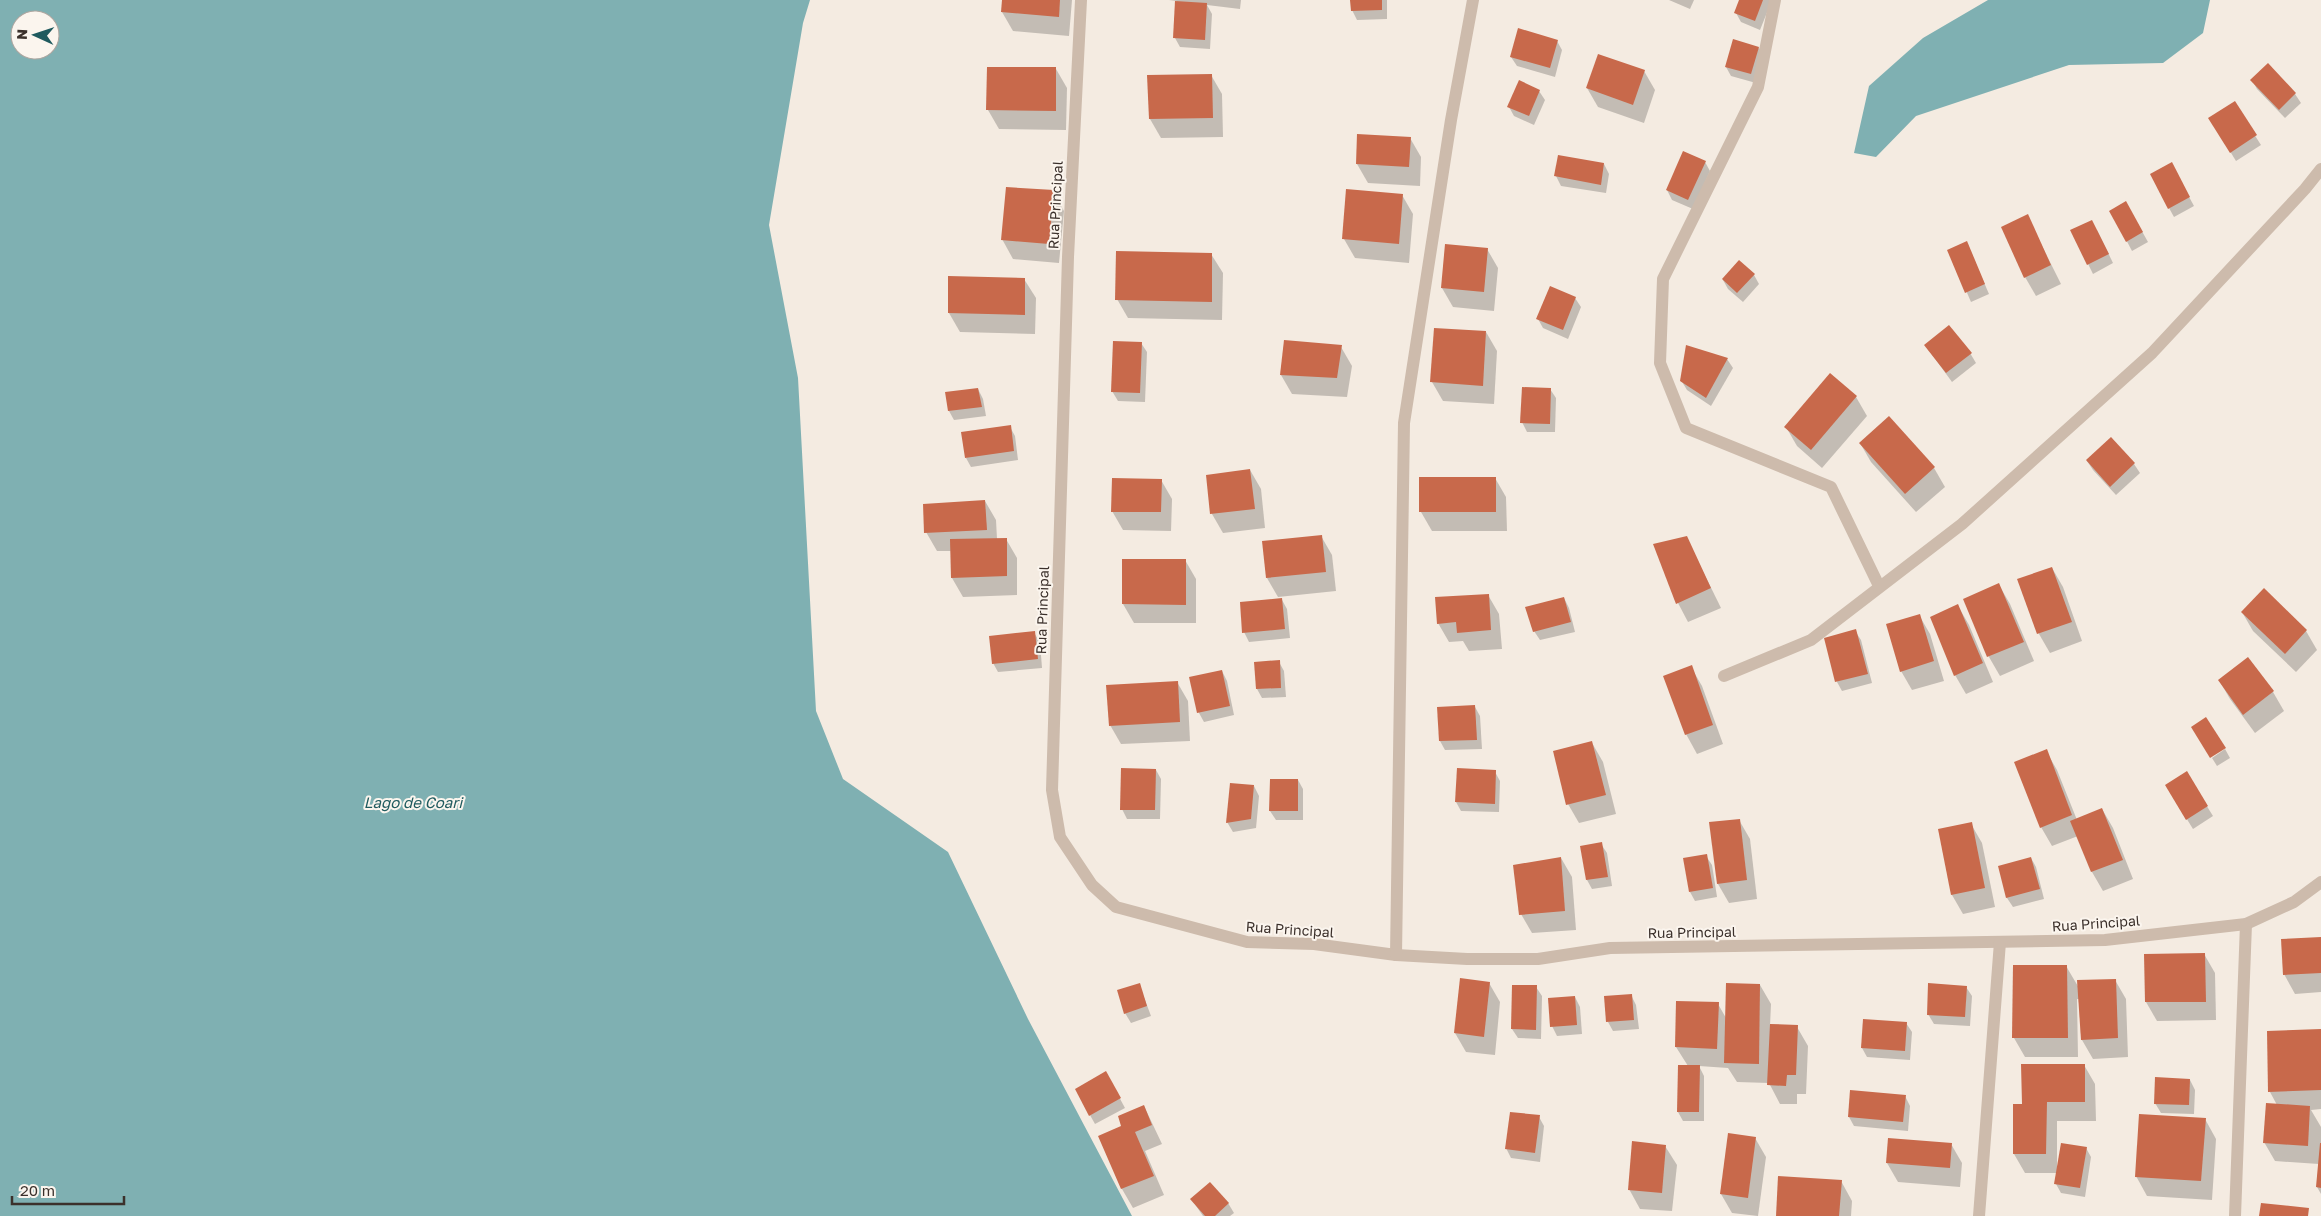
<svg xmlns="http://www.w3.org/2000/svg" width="2321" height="1216" viewBox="0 0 2321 1216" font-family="'Golos Text',sans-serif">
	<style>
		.water { fill: #7fb0b2; fill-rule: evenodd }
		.shadow { fill: #0003 }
		.building { fill: #c8694b }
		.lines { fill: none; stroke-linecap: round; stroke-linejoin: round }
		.minor { stroke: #cdbbac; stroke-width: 12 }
		.labels { text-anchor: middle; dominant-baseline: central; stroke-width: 4; stroke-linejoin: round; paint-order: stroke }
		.street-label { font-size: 14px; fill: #3b302b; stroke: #fbf5ee }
		.water-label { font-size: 15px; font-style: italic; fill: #1f5a5e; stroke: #fbf5ee }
	</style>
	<rect width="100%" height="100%" fill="#f4ebe1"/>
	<g class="water">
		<path d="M0 0H810L803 23 769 225 798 378 816 711 843 779 948 852 1028 1019 1132 1216H0ZM20 20H50V50H20Z"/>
		<polygon points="1988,0 2210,0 2203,33 2163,63 2069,65 1916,116 1876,157 1854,153 1869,86 1923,38"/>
	</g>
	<g class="shadow">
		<polygon points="1003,0 1072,0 1069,36 1013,31 1002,12"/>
		<polygon points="1169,0 1241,0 1240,9 1207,5 1212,14 1210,49 1180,47 1175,38 1177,1"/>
		<polygon points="1352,0 1387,0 1387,19 1357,20 1352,10"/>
		<polygon points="1669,0 1694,0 1690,9"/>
		<polygon points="1741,0 1772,0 1760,30 1741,22 1736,13"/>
		<polygon points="1557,41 1562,50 1555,77 1517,66 1511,57"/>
		<polygon points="1759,48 1764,58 1756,83 1731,76 1726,67"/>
		<polygon points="2268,64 2295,94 2301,103 2285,118 2257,89 2252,80"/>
		<polygon points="1056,69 1067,88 1066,130 999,129 988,110"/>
		<polygon points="1644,71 1655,90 1644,123 1598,107 1587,88"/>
		<polygon points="1211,75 1222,94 1223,137 1161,138 1150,119 1148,77"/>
		<polygon points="1539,91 1545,100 1534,125 1514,116 1509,107"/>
		<polygon points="2234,103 2261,145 2236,161 2215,127"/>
		<polygon points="1410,138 1421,157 1420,186 1368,183 1357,164"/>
		<polygon points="1705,162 1710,171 1693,209 1672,200 1667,190"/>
		<polygon points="1604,164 1609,174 1606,193 1561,186 1556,176"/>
		<polygon points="2176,173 2194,206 2174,217 2169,208"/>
		<polygon points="1053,192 1064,211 1059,263 1013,259 1002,239"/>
		<polygon points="1402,195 1413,214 1409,263 1355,258 1344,239"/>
		<polygon points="2126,203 2148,242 2132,251 2111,211"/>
		<polygon points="2027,216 2061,284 2036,296 2025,277"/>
		<polygon points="2097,230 2113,263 2093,274 2072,231"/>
		<polygon points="1967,243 1989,294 1971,302 1949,251"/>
		<polygon points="1446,245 1487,249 1498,268 1494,311 1453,307 1442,288"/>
		<polygon points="1211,254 1223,273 1222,320 1128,318 1117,299"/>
		<polygon points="1754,275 1759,284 1743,302 1728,289 1723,280"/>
		<polygon points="1024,279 1036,298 1035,334 960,332 949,313"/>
		<polygon points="1575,298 1581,307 1568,339 1543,328 1538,319"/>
		<polygon points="1486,332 1497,351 1494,404 1443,401 1432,382"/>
		<polygon points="1141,343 1147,352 1145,402 1118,401 1112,391"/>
		<polygon points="1925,345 1970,353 1976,363 1952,382"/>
		<polygon points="1341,347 1352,366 1347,397 1292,394 1281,375"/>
		<polygon points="1727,359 1733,368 1711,406 1687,390 1681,380"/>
		<polygon points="1831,375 1856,397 1867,416 1822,468 1797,446 1786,427"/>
		<polygon points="978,389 983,399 986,416 954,420 949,411 946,393"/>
		<polygon points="1550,389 1556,398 1555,432 1527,432 1522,422"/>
		<polygon points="1010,427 1015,436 1018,460 971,467 966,458"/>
		<polygon points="1860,443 1934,468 1945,487 1916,512 1871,462"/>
		<polygon points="2087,461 2134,464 2140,473 2116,495 2093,470"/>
		<polygon points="1250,470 1261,489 1265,528 1223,533 1212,514 1207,476"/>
		<polygon points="1495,478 1506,497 1507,531 1432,531 1421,512"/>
		<polygon points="1161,480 1172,499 1171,531 1123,530 1112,511"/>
		<polygon points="985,501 996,520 997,539 1006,539 1017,558 1017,595 963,597 952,578 951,551 937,551 926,532"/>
		<polygon points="1321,536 1332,555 1336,591 1278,597 1267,578"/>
		<polygon points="1686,537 1721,608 1688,622 1678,603 1654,545"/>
		<polygon points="1123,560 1185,560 1196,579 1196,623 1134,623 1123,604"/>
		<polygon points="2052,568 2063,587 2082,641 2050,653 2039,634 2019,580"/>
		<polygon points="1999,585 2010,604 2034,661 2000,676 1989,657 1965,600"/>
		<polygon points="1488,595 1499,614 1502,649 1469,651 1463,641 1449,642 1438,623"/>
		<polygon points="1564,598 1569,608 1575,632 1540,640 1534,631"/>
		<polygon points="1282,600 1287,609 1290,638 1249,642 1244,632"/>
		<polygon points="1958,606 1969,625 1993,682 1966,694 1955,675"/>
		<polygon points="2242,612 2306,631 2317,650 2296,672 2253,631"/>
		<polygon points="1919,615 1930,634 1944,681 1912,690 1901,671"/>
		<polygon points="1855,631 1861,640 1872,683 1842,691 1837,682"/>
		<polygon points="1034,633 1040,642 1042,668 998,672 993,663"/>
		<polygon points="1279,662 1284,671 1286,697 1262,698 1257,689"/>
		<polygon points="1691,667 1702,686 1723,744 1697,754 1686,734"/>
		<polygon points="1222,671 1227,681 1234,715 1204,722 1199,713 1191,678"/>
		<polygon points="2219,680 2273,692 2284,711 2255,733 2230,699"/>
		<polygon points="1177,682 1188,701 1190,741 1121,744 1110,725"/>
		<polygon points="1475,707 1480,716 1482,749 1445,750 1440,741"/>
		<polygon points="1592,743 1603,762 1616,814 1579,823 1568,804"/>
		<polygon points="2225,749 2230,758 2217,766 2212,758"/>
		<polygon points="2046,751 2057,770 2077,820 2102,809 2113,828 2133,879 2103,891 2092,872 2078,836 2052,846 2041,827"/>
		<polygon points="1156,770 1161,779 1160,819 1127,819 1122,809"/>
		<polygon points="1495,772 1500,781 1499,812 1461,811 1456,802"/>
		<polygon points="2186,773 2213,816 2193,829 2172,795"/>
		<polygon points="1298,780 1303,789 1303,820 1276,820 1270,811"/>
		<polygon points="1254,786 1259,796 1256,828 1233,832 1227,822"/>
		<polygon points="1739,820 1750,839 1757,899 1729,903 1718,884"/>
		<polygon points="1971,824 1982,843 1995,907 1963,914 1952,895 1939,830"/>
		<polygon points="1601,844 1607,853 1612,886 1592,889 1587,880 1581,847"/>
		<polygon points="1706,856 1712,865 1717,897 1695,901 1690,892"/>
		<polygon points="1561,858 1572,877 1576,930 1532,933 1521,914"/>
		<polygon points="2031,858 2036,867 2044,899 2013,907 2007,898 2000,867"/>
		<polygon points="2321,938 2321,992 2295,994 2284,974"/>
		<polygon points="2204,954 2215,973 2216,1020 2157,1021 2146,1002"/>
		<polygon points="2014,966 2066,966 2079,988 2115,980 2126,999 2128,1057 2093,1059 2082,1040 2080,999 2077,999 2078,1057 2025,1057 2014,1038"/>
		<polygon points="1489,983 1500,1002 1495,1055 1466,1052 1455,1033"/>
		<polygon points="1139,984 1151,1016 1131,1023 1125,1013"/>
		<polygon points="1760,985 1771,1004 1770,1026 1797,1027 1808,1046 1806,1094 1797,1094 1797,1104 1780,1104 1769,1083 1737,1082 1728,1068 1699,1066 1704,1076 1704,1121 1683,1121 1678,1112 1688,1066 1676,1047 1718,1004 1726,1018"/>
		<polygon points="1536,987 1542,996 1541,1039 1518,1038 1512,1029"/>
		<polygon points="1966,987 1972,996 1970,1026 1934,1024 1928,1014"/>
		<polygon points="1631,995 1636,1005 1639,1029 1613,1031 1608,1022"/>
		<polygon points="1575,997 1580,1007 1582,1034 1557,1036 1552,1026"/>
		<polygon points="1906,1023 1912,1032 1910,1060 1867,1057 1862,1048"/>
		<polygon points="2321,1030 2321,1109 2311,1110 2321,1127 2321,1194 2317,1187 2319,1164 2275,1161 2264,1142 2277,1105 2270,1092"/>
		<polygon points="2084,1065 2095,1084 2096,1121 2057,1121 2057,1168 2086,1148 2091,1157 2085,1197 2061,1193 2056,1184 2057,1173 2025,1173 2014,1154 2023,1106"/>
		<polygon points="1106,1073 1125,1108 1095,1124 1076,1090"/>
		<polygon points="2190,1080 2195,1090 2194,1114 2161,1113 2155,1103"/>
		<polygon points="1905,1096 1910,1106 1908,1131 1854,1126 1849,1117"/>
		<polygon points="1144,1106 1162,1144 1145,1151 1164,1195 1133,1208 1122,1189 1100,1137 1123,1127"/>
		<polygon points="1539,1117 1544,1126 1540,1162 1511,1158 1506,1148"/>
		<polygon points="2205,1119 2216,1139 2212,1200 2147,1196 2136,1176"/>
		<polygon points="1755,1138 1766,1157 1758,1216 1732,1213 1721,1194"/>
		<polygon points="1951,1144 1962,1163 1960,1187 1898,1182 1887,1163"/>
		<polygon points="1665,1146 1677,1165 1672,1211 1640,1209 1629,1189"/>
		<polygon points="1841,1181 1852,1201 1851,1216 1777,1216"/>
		<polygon points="1192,1200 1228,1203 1234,1213 1230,1216 1203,1216"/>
	</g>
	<g class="building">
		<polygon points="1002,0 1060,0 1059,17 1001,12"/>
		<polygon points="1350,0 1382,0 1382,10 1351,11"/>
		<polygon points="1739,0 1763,0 1755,21 1734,13"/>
		<polygon points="1175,1 1207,3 1205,40 1173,38"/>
		<polygon points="1518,28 1558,40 1550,68 1510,57"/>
		<polygon points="1733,39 1759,47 1751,74 1725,67"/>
		<polygon points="1598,54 1645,70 1633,105 1586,88"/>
		<polygon points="2268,63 2296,93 2279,110 2250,80"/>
		<polygon points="987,67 1056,67 1056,111 986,110"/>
		<polygon points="1212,74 1213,118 1149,119 1147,75"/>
		<polygon points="1519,80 1540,90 1529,116 1507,107"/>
		<polygon points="2235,101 2257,135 2230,153 2208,118"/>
		<polygon points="1357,134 1411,137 1409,167 1356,164"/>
		<polygon points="1683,151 1706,161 1688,200 1666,190"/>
		<polygon points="1558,155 1604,163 1601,185 1554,176"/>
		<polygon points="2172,162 2190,197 2168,209 2150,174"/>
		<polygon points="1006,187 1054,190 1049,244 1001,240"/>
		<polygon points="1346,189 1403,194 1399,244 1342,239"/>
		<polygon points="2126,201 2143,232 2126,242 2109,211"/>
		<polygon points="2028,214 2051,265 2024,278 2001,227"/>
		<polygon points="2092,220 2109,254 2087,265 2070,230"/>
		<polygon points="1967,241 1985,284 1965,293 1947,250"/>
		<polygon points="1445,244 1488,248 1484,292 1441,288"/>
		<polygon points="1116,251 1212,253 1212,302 1115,300"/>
		<polygon points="1739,260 1755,274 1737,293 1722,279"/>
		<polygon points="948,276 1025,278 1025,315 948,313"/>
		<polygon points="1550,286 1576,297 1563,330 1536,319"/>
		<polygon points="1949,325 1972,353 1946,373 1924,345"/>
		<polygon points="1434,328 1486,331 1483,386 1430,382"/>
		<polygon points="1284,340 1342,345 1337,378 1280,375"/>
		<polygon points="1113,341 1142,342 1140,393 1111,392"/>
		<polygon points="1686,345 1728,358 1706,398 1680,381"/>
		<polygon points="1830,373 1857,396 1811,450 1784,427"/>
		<polygon points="1522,387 1551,388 1550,424 1520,423"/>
		<polygon points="978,388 982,407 948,411 945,392"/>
		<polygon points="1889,416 1935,467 1905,494 1859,443"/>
		<polygon points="1011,425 1014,451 965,458 961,432"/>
		<polygon points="2111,437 2135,463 2110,487 2086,460"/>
		<polygon points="1250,469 1255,509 1210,514 1206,475"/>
		<rect x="1419" y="477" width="77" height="35"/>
		<polygon points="1112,478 1162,479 1161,512 1111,512"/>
		<polygon points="985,500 987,530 924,533 923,504"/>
		<polygon points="1322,535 1326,572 1266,578 1262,541"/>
		<polygon points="1687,536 1711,588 1676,604 1653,544"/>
		<polygon points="1007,538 1007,576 951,578 950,539"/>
		<polygon points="1122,559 1186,559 1186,605 1122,604"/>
		<polygon points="2052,567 2072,622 2037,634 2017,579"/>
		<polygon points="1999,583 2024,642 1987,657 1963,599"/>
		<polygon points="2264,588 2307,630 2285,654 2241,612"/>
		<polygon points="1489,594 1491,630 1457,633 1456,622 1437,624 1435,597"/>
		<polygon points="1564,597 1571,622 1533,632 1525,607"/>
		<polygon points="1282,598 1285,629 1242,633 1240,602"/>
		<polygon points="1958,604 1983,663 1954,676 1930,617"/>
		<polygon points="1920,614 1934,661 1900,672 1886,624"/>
		<polygon points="1856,629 1868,674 1835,682 1824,638"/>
		<polygon points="1035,631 1038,659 992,664 989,636"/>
		<polygon points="2248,657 2274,691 2243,715 2218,680"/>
		<polygon points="1280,660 1281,688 1256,689 1254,662"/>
		<polygon points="1692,665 1713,725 1685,735 1663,676"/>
		<polygon points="1222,670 1230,706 1197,713 1189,677"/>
		<polygon points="1178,681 1180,722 1109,726 1106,685"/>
		<polygon points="1475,705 1477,740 1439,741 1437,707"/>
		<polygon points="2206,717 2226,748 2210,758 2191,727"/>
		<polygon points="1592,741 1606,795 1566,805 1553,751"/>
		<polygon points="2047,749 2072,815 2040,828 2014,762"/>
		<polygon points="1121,768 1156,769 1155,810 1120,810"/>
		<polygon points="1457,768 1496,770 1495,804 1455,802"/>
		<polygon points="2187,771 2208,806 2186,820 2165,785"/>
		<polygon points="1270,779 1298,779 1298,811 1269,811"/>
		<polygon points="1230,783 1254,785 1251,819 1226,823"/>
		<polygon points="2102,808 2123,860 2091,872 2070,821"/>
		<polygon points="1740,819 1747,880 1717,884 1709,822"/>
		<polygon points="1972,822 1985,888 1951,895 1938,829"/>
		<polygon points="1602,842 1608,877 1586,880 1580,846"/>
		<polygon points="1707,854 1713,888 1689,892 1683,858"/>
		<polygon points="1561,857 1565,911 1519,915 1513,865"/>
		<polygon points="2031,857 2040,889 2006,898 1998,866"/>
		<polygon points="2321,937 2321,973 2283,975 2281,939"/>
		<polygon points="2205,953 2206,1002 2145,1002 2144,954"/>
		<polygon points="2013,965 2067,965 2068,1038 2012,1038"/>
		<polygon points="1460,978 1490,982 1484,1037 1454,1033"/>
		<polygon points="2116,979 2118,1038 2081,1040 2077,980"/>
		<polygon points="1140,983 1147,1006 1124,1014 1117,990"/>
		<polygon points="1726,983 1760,984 1759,1064 1724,1063"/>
		<polygon points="1928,983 1967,986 1965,1017 1927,1015"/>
		<polygon points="1512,985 1537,985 1536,1030 1511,1029"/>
		<polygon points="1632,994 1634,1020 1606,1022 1604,996"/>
		<polygon points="1575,996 1577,1025 1550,1027 1548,998"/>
		<polygon points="1676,1001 1719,1002 1717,1049 1675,1047"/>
		<polygon points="1863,1019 1907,1022 1905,1051 1861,1048"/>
		<polygon points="1770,1024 1798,1025 1796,1075 1787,1075 1786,1086 1767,1085"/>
		<polygon points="2321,1029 2321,1090 2268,1092 2267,1031"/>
		<polygon points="2021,1064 2085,1064 2085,1102 2047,1102 2046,1154 2013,1154 2013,1104 2022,1104"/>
		<polygon points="1678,1065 1700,1065 1699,1112 1677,1112"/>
		<polygon points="1106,1071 1121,1098 1089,1116 1075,1089"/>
		<polygon points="2155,1077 2190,1079 2189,1105 2154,1104"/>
		<polygon points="1850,1090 1906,1095 1903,1122 1848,1117"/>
		<polygon points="2266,1103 2310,1106 2308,1146 2263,1143"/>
		<polygon points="1144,1105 1152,1125 1135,1132 1154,1176 1121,1189 1098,1136 1121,1126 1118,1116"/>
		<polygon points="1510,1112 1540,1115 1535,1153 1505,1149"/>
		<polygon points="2139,1114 2206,1118 2201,1181 2135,1177"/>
		<polygon points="1728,1133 1756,1137 1748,1198 1720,1194"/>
		<polygon points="1888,1138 1952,1143 1950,1168 1886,1163"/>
		<polygon points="1632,1141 1666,1145 1662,1193 1628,1190"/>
		<polygon points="2061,1143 2087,1147 2080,1188 2054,1184"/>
		<polygon points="2320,1143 2321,1143 2321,1188 2316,1187"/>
		<polygon points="1778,1176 1842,1180 1839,1216 1776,1216"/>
		<polygon points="1210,1182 1229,1203 1215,1216 1205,1216 1190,1199"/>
		<polygon points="2261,1203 2309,1208 2308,1216 2259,1216"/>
	</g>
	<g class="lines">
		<g class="minor">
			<polyline points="1081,0 1068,257 1052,790 1060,837 1092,885 1116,907 1247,942 1314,944 1396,955 1467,959 1538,959 1610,948 2105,940 2246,924 2294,902 2321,882"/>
			<polyline points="1775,0 1758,87 1663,279 1660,363 1686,428 1831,487 1879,586"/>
			<polyline points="1724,676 1811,640 1962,524 2152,353 2305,189 2321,169"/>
			<polyline points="1396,955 1404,423 1451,120 1473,0"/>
			<polyline points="1979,1216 2000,942"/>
			<polyline points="2235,1216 2246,924"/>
		</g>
	</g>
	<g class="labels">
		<g class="street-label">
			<text transform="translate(1055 205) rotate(-87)">Rua Principal</text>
			<text transform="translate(1042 610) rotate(-88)">Rua Principal</text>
			<text transform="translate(2096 923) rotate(-4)">Rua Principal</text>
			<text transform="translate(1290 929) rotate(4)">Rua Principal</text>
			<text transform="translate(1692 932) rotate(-1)">Rua Principal</text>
		</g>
		<g class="water-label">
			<text x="413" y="802">Lago de Coari</text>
		</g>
	</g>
	<g transform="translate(35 35) rotate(273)"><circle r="24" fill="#fbf5ee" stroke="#aea6a0"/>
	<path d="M0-4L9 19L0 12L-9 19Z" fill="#1f5a5e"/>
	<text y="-8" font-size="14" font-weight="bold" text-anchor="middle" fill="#3b302b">N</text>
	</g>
	<path d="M12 1196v8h112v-8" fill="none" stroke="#3b302b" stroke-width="2.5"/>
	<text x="20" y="1196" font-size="15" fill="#3b302b" stroke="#fbf5ee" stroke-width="4" paint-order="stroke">20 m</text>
</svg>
